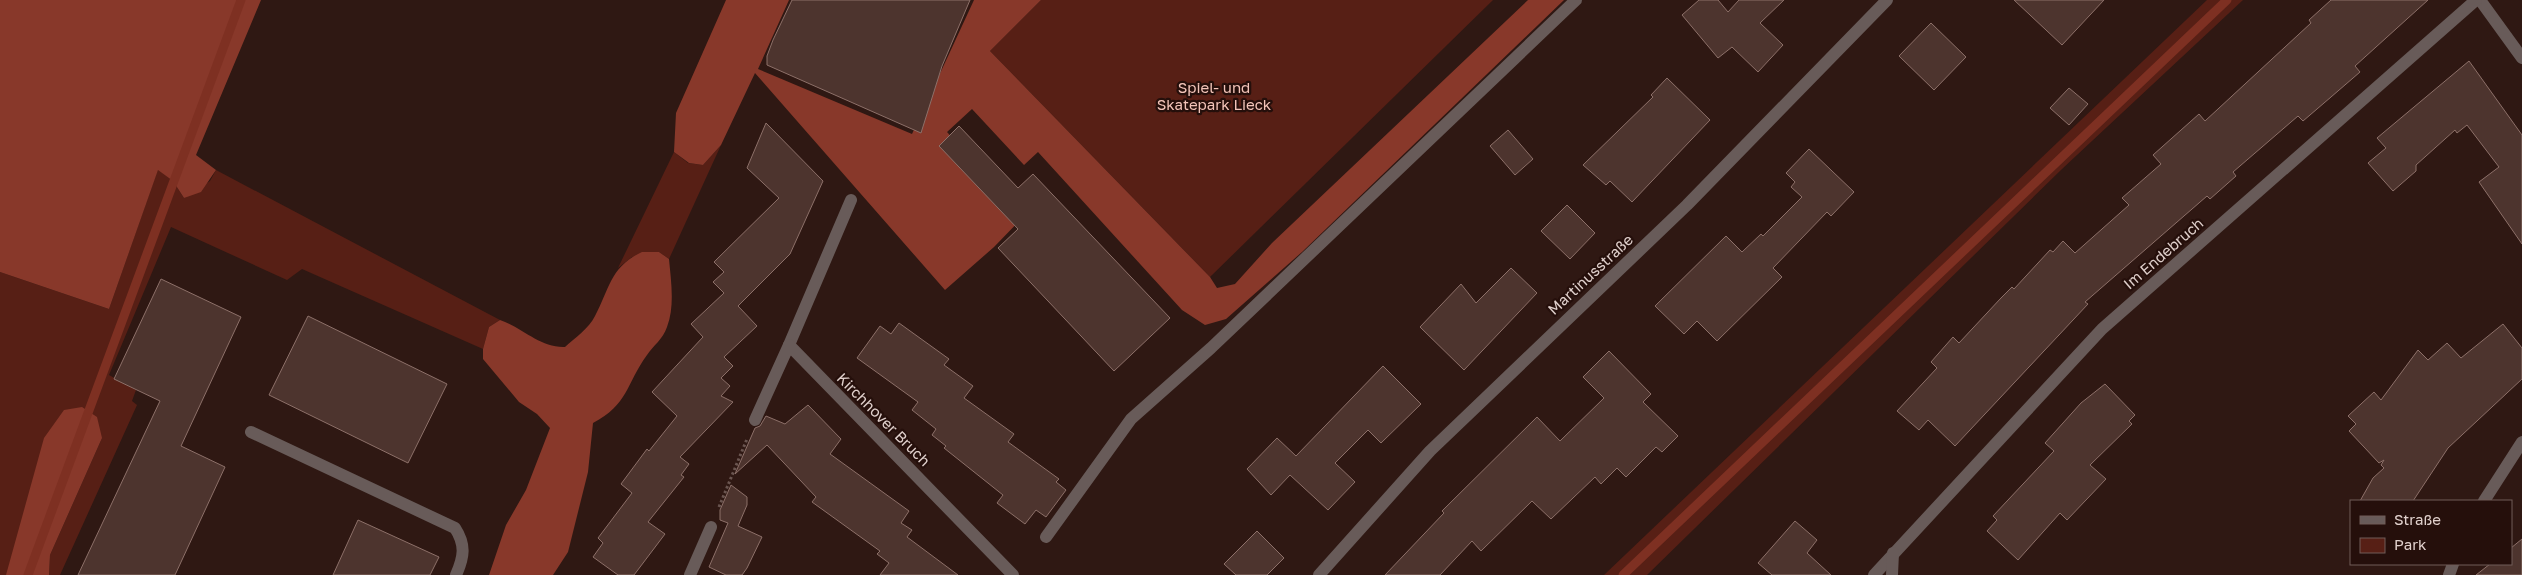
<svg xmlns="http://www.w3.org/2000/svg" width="2522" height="575" viewBox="0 0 2522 575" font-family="'Golos Text',sans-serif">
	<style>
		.green { fill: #571f15 }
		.forest { fill: #88382a }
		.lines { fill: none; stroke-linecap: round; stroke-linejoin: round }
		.stream { stroke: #7e3022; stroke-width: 9 }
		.building { fill: #4d342e; stroke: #8d7069 }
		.path { stroke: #6a5550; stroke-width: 3; stroke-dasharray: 2.5 2.5; stroke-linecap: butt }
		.lane { stroke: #685b59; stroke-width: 12 }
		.street { stroke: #685b59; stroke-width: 12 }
		.labels { text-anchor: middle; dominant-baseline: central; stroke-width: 4.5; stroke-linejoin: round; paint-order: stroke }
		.park-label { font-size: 15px; fill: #f3c4b9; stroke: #250f0b }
		.street-label { font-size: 15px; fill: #e0d0cc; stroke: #250f0b }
	</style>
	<rect width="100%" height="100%" fill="#2f1813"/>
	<g class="green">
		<polygon points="1041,0 1493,0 1210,277 990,51"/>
		<polygon points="2207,0 2243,0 2062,169 1647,575 1604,575"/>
		<polygon points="721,145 669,259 659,252 632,257 618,268 674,152 688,163 703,165"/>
		<polygon points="158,169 173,181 184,198 210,181 216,170 500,320 489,327 483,349 302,269 287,280 171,227 109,375 136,390 132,401 137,405 60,575 49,575 50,555 102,438 6,575 0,575 0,272 109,309"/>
	</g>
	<g class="forest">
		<polygon points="0,0 261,0 196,155 216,170 201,192 184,198 173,181 158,170 109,309 0,272"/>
		<polygon points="726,0 789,0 758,69 912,134 974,0 1041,0 990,51 1210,277 1217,288 1235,284 1272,243 1528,0 1564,0 1302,252 1226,319 1205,325 1182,310 1038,152 1024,165 972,109 947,132 1024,216 994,247 945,290 755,73 721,145 703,165 689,163 674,152 676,113"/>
		<path d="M642 252H659L669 259C671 281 675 306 667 327 663 339 653 346 647 355 626 384 628 405 593 423L588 472 568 552 553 575H489L506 525 526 490 550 428 537 414 519 402 483 359V349L489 327 500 320C523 328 540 348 565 347 575 338 589 328 595 316 610 288 610 267 642 252Z"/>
		<polygon points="82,407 97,417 102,438 50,555 49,575 6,575 44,438 64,410"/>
	</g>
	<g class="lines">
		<g class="stream">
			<polyline points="28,575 241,0"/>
			<polyline points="1623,575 2227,0"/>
		</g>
	</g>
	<g class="building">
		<polygon points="792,0 970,0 942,66 921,133 767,65 767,56 773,40"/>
		<polygon points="1699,0 1718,0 1728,12 1739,0 1784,0 1760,23 1783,45 1758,72 1732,47 1718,58 1682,15"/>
		<polygon points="2014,0 2104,0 2062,45"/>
		<polygon points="2331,0 2428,0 2355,66 2360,72 2331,97 2303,121 2298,116 2233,172 2236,176 2210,199 2207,196 2085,302 2088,304 1955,446 1928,420 1919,430 1897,411 1937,368 1931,362 1953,337 1959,343 2001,298 2012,287 2014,289 2050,250 2053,252 2063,241 2075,253 2129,205 2122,198 2161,164 2153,155 2199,114 2205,121 2311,23 2309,20"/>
		<polygon points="1931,23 1966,57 1934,90 1899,56"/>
		<polygon points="2469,61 2522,135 2522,244 2479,182 2499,167 2467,125 2457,133 2455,130 2416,165 2416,171 2393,191 2368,163 2386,148 2377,138"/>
		<polygon points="1667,78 1710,120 1632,202 1610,181 1606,185 1583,165 1653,97 1651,95"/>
		<polygon points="2069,88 2088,104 2069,125 2050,108"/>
		<polygon points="766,123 823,181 790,254 738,306 757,326 724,357 733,366 721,378 730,386 721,396 733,402 680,457 689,464 681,475 684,477 648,522 665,534 634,575 618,575 593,557 603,543 598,538 632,493 621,484 647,449 649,451 677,416 652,392 703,337 691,324 724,293 713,282 724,272 714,262 779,198 747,168"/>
		<polygon points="959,126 1018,188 1033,174 1170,318 1114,371 998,248 1018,229 939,146"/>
		<polygon points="1508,130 1533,159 1515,175 1490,146"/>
		<polygon points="1809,149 1854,192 1831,216 1827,212 1773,268 1782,277 1717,341 1697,321 1684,334 1655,306 1726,236 1742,252 1761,234 1763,236 1802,197 1791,187 1795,182 1786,173"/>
		<polygon points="1567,205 1595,233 1570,259 1541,231"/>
		<polygon points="1511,268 1537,293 1464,370 1420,327 1461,284 1476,303"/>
		<polygon points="161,279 241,317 181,446 225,467 175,575 78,575 160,401 114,379"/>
		<polygon points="308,316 447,384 408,463 269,395"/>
		<polygon points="899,323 949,359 944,365 973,386 964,398 1014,434 1008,442 1059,479 1056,482 1066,490 1046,517 1036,510 1025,524 997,503 1003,495 944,448 946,446 932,435 936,429 912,410 918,402 857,358 880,326 891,334"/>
		<polygon points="2503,324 2522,348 2522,379 2448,448 2413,501 2360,501 2373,478 2384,468 2381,465 2384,460 2379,463 2349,431 2356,424 2348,416 2374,392 2381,400 2418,350 2428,360 2447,343 2461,358"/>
		<polygon points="1609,351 1651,394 1643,402 1678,436 1662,452 1656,447 1626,477 1617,468 1601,484 1595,477 1551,519 1532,501 1481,551 1472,541 1440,575 1385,575 1444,513 1442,511 1537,417 1560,441 1604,398 1583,377"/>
		<polygon points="1383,366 1421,404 1381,443 1368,430 1335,463 1355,482 1328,510 1290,475 1271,495 1247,469 1277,438 1296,456"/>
		<polygon points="2105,384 2135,415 2129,421 2132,424 2090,465 2106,479 2067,520 2060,513 2018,560 1987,531 1997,520 1993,516 2054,451 2045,443 2081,403"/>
		<polygon points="808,405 841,439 830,454 909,511 901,523 912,530 907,537 958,575 880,575 889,563 877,554 880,551 812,502 816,497 767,445 735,474 755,428 760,426 766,416 785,424"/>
		<polygon points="731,485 747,497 747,505 738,526 762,537 747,568 742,575 726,575 709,567 728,523 720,520 720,510"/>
		<polygon points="358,520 439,557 430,575 333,575"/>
		<polygon points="1795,521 1817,540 1807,553 1831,575 1772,575 1758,563"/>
		<polygon points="1257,531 1284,558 1267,575 1236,575 1224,564"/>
		<polygon points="2522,539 2522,575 2476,575 2490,564 2511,564 2511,548"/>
	</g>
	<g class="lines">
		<polyline class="path" points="719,507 747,439"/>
		<g class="lane">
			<path d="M251 432 455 528C466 545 464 557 456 575"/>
			<polyline points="1046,537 1131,419 1211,348 1576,0"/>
		</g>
		<g class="street">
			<polyline points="2480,0 2522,58"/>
			<polyline points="789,345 851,200"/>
			<polyline points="755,420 789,345 1013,575"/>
			<polyline points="2484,501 2522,442"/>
			<polyline points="690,575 711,527"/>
			<polyline points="1319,575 1430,451 1687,205 1887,0"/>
			<polyline points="1874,575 2102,329 2476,0"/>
			<polyline points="1892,575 1893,553"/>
			<polyline points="2449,575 2453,564"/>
		</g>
	</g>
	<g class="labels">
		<g class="park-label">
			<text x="1214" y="87">Spiel- und<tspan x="1214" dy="17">Skatepark Lieck</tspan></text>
		</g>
		<g class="street-label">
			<text transform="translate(2163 253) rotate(-41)">Im Endebruch</text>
			<text transform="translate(1590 274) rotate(-43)">Martinusstraße</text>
			<text transform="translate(884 419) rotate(45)">Kirchhover Bruch</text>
		</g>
	</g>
	<rect x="2350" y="500" width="162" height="65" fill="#250f0b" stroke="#705c58"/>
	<rect x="2360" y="516" width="25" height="8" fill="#685b59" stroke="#705c58"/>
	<text x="2394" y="525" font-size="15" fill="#e0d0cc">Straße</text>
	<rect x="2360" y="538" width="25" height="15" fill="#571f15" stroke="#705c58"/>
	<text x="2394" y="550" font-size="15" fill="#e0d0cc">Park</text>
</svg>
